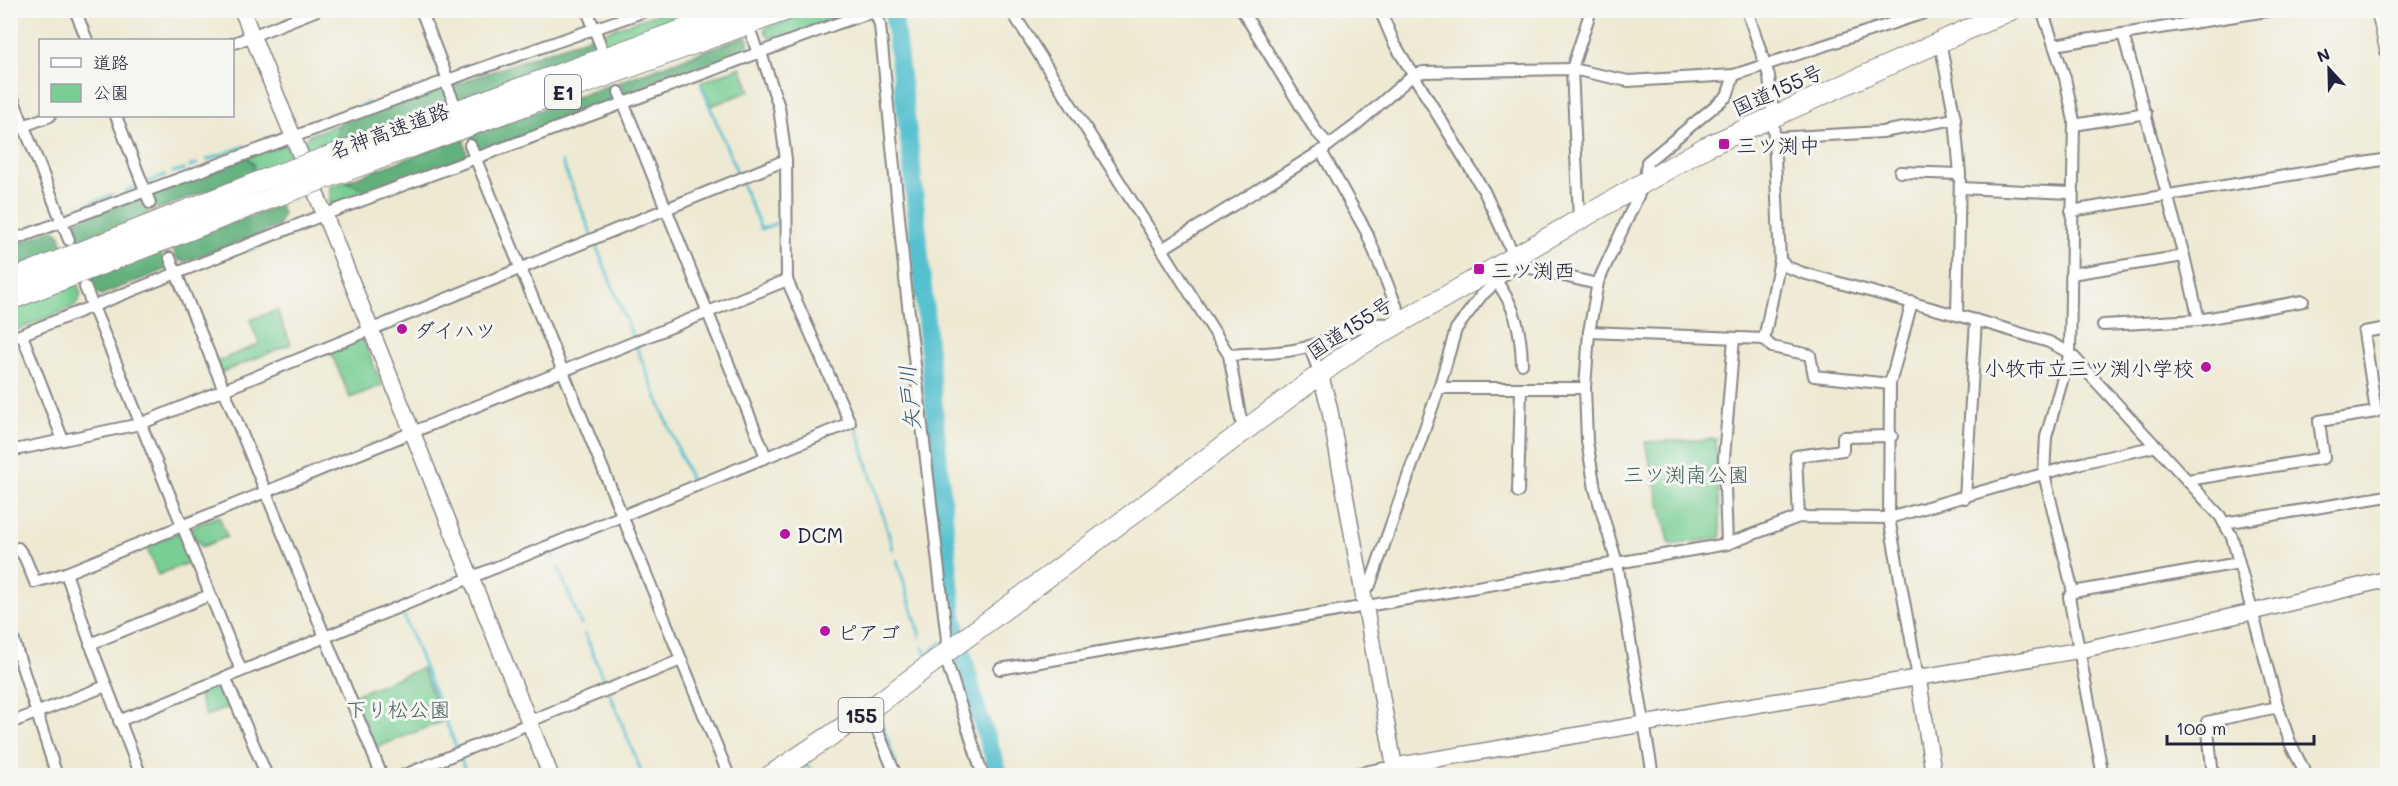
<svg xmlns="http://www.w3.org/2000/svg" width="2398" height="786" viewBox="0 0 2398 786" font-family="Mali,'Klee One',sans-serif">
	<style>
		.green { fill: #78ce93; stroke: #4d7867; stroke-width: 1.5 }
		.forest { fill: #62b17d; stroke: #426a5c; stroke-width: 1.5 }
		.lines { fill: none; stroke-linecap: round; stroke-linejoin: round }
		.stream { stroke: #54c0cf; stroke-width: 3 }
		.river { stroke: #54c0cf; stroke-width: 18 }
		.street-tunnel { stroke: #c5c1b4; stroke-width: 10; stroke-dasharray: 10 5; stroke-linecap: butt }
		.street-casing { stroke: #888686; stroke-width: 14 }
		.secondary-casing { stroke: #888686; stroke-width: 18 }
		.highway-casing { stroke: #888686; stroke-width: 22 }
		.street { stroke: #fff; stroke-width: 10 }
		.secondary { stroke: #fff; stroke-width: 15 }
		.highway { stroke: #fff; stroke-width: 20 }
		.highway-bridge-casing { stroke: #888686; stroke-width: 22; stroke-linecap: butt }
		.highway-bridge { stroke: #fff; stroke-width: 20 }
		.poi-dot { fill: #b5179e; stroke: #f6f6f2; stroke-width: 2 }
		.labels { text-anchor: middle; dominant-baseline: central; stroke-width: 6; stroke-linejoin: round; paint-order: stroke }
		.shield { fill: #f6f6f2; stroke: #626272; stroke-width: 1.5 }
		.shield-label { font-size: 20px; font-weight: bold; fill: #22223b }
		.street-label { font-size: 21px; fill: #22223b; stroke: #f6f6f2 }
		.poi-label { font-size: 21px; fill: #22223b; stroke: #f6f6f2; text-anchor: start }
		.park-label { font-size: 21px; fill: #405e5a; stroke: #f6f6f2 }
		.water-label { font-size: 22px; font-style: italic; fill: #34596f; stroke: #f6f6f2 }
	</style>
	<rect width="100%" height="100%" fill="#f6f6f2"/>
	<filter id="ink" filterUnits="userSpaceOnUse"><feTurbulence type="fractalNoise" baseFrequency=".0167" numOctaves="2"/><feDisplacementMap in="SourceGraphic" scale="12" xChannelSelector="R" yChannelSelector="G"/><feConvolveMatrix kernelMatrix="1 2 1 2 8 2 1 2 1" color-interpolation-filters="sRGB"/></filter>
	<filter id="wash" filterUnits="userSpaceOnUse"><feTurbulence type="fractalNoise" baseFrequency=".008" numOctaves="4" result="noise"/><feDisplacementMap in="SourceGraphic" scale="24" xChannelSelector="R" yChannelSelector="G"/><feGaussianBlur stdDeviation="1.35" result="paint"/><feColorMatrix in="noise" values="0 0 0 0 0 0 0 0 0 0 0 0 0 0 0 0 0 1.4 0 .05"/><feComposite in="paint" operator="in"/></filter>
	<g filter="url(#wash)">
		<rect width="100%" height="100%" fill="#eee9d2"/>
		<g class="green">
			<polygon points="665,11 708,11 606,49 601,33"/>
			<polygon points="811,11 852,11 780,40 769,38 764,29"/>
			<polygon points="741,67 750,91 711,106 701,82"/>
			<polygon points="339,124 334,146 316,152 304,145 309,135"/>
			<polygon points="282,144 287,146 292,161 252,174 247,157"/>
			<polygon points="346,181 370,192 330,206 330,187"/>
			<polygon points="77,283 81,295 75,306 11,333 11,310"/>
			<polygon points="277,310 291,344 220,373 216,362 259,344 250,320"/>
			<polygon points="360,337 363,339 382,385 350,398 330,350"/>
			<polygon points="1716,439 1721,538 1670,545 1645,442"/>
			<polygon points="219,516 227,537 201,547 198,540 192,542 187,529"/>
			<polygon points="180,532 192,561 158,575 146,546"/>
			<polygon points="422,668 443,721 375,748 354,695"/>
			<polygon points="223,684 232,706 206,716 197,692"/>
		</g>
		<g class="forest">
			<polygon points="748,35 748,48 736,57 628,98 625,97 619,82"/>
			<polygon points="592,36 599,51 457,102 451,86"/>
			<polygon points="612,84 617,98 616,102 480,152 471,135"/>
			<polygon points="444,87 451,104 334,146 339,124"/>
			<polygon points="463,138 468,156 370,192 346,181"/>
			<polygon points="247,157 254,165 252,174 157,210 153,193"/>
			<polygon points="138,197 143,201 149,216 77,244 70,227 72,222"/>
			<polygon points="280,205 283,214 278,227 185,262 178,260 171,246"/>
			<polygon points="52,229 59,233 64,248 11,271 11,246"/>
			<polygon points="163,249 167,262 165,270 101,295 92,289 88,278"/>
		</g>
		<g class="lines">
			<g class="stream">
				<polyline points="758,34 763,46"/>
				<polyline points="769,58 784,107"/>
				<polyline points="701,85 739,177"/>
				<polyline points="360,106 369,103"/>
				<polyline points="343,112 352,109"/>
				<polyline points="786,117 790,149"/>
				<polyline points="305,125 322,120"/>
				<polyline points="261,141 271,137"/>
				<polyline points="207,160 245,146"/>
				<polyline points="562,162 592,235"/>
				<polyline points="190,166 197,164"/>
				<polyline points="173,172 184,169"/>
				<polyline points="148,182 165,175"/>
				<polyline points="742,184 761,229 783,221"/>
				<polyline points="125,191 139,185"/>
				<polyline points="64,214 112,195"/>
				<polyline points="30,227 56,217"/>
				<polyline points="292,233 306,228"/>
				<polyline points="595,243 633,337"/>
				<polyline points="250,250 286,236"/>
				<polyline points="636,346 692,483"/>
				<polyline points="856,426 893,549"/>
				<polyline points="550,549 554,559"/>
				<polyline points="897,560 920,636"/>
				<polyline points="558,567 581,624"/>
				<polyline points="401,609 457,749"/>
				<polyline points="585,634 605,683"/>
				<polyline points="923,648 926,655 942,642"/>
				<polyline points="610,694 643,776"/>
				<polyline points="878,714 896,763"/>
				<polyline points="460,756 467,776"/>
				<polyline points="808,766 812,776"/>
			</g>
			<polyline class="river" points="893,10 911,157 953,616 976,706 1000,776"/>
		</g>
	</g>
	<g filter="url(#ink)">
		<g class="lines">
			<polyline class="street-tunnel" points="150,203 170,258"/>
			<g class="street-casing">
				<g id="street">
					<polyline points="75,10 87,40"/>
					<polyline points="421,10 448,80"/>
					<polyline points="587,10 602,49"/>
					<polyline points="1011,10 1229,355 1243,431"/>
					<polyline points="1242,10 1316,131 1329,145"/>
					<polyline points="1747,10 1769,76 1773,117 1780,260 1764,339"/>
					<polyline points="2042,10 2065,78 2074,121 2070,353 2046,437 2044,474 2073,592 2069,597 2103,776"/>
					<polyline points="10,12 14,10"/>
					<polyline points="876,14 880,25 906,288 947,640 944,653 983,776"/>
					<polyline points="752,36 758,54"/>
					<polyline points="1940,42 1955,119 1960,174 1957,315"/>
					<polyline points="232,44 317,10"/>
					<polyline points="2054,45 2273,10"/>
					<polyline points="445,81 454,102"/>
					<polyline points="10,91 69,240"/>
					<polyline points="619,92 766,457"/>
					<polyline points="116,116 150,203"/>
					<polyline points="2074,125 2146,113"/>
					<polyline points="10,131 50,116"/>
					<polyline points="1774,138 1882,132 1955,119"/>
					<polyline points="470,145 729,776"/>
					<polyline points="1321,151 1366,231 1402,320"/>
					<polyline points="1900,172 1960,174"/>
					<polyline points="1961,188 2071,193"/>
					<polyline points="2071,211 2388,159"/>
					<polyline points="1579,219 1572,69 1591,10"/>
					<polyline points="10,241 445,81 648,10"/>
					<polyline points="1162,249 1321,151 1356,125 1414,74 1424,72 1572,69 1628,81 1734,75 1933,10"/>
					<polyline points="170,258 382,776"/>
					<polyline points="1780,260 1787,267 1803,273 1993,325 2049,342 2070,353 2220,516 2232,537 2278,707 2291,745 2307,776"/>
					<polyline points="1514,264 1597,284"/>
					<polyline points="2071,274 2184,256 2123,34"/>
					<path d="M1496 281C1516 307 1521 332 1522 364"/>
					<polyline points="85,287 241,670"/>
					<polyline points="1912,302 1890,384 1889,518 1918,678"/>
					<polyline points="2199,320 2303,301"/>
					<polyline points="2103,325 2199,320 2184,256"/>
					<polyline points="1589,332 1764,339 1772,347 1810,355 1814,376 1890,384"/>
					<polyline points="22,335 63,440"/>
					<polyline points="10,339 323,215 836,24 866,14 903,10"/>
					<polyline points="1309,346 1320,374"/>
					<path d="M1229 355C1253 353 1283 354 1307 347 1333 339 1359 322 1387 324L1390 327"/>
					<polyline points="1439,388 1585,388"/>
					<polyline points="10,451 140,424 786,160"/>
					<polyline points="2188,480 2324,458 2319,421 2376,412 2364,332 2388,328"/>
					<polyline points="1518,492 1521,388"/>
					<polyline points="1965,498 1976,320"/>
					<polyline points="1799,517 1796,456 1843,450 1843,437 1892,436"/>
					<polyline points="2224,523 2388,496"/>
					<polyline points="1727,544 1724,458 1734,338"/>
					<polyline points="10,550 18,548 25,558 35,582 66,573"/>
					<polyline points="1364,589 1370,585 1439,388 1456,329 1481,296 1514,266 1514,256 1484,191 1394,43 1380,10"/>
					<polyline points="2073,592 2239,563"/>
					<polyline points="10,629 57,776"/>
					<polyline points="90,644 210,595"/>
					<polyline points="1000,669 1727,544 1799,517 1889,518 2085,462 2157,446"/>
					<polyline points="225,677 267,776"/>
					<polyline points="869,710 896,776"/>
					<polyline points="119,721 850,423 787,280 786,160 779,107 761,53"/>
					<polyline points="530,721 681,660"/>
					<polyline points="10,723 106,686"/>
					<polyline points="141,776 93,651 66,573 787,280"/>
					<polyline points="402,776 531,723"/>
					<polyline points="1343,776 1395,766"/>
					<polyline points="1653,776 1617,563 1595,489 1587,441 1585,388 1589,332 1598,282 1645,181 1647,162 1727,96 1734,75"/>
					<polyline points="2213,776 2207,722 2278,707"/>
				</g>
			</g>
			<g class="secondary-casing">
				<g id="secondary">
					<polyline points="242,10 551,776"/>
					<polyline points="2379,10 2388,51"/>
					<polyline points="1320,374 1329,406 1396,775"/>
					<polyline points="1918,678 1934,776"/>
					<polyline points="1395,766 2081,650 2252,612 2388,579"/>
				</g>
			</g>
			<g class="highway-casing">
				<g id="highway">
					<polyline points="333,155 738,10"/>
					<polyline points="340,173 787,10"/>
					<polyline points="10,280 268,178"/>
					<polyline points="10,300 274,197"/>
					<polyline points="770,776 869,710 1354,349 1706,147 2011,10"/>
				</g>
			</g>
			<use href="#street" class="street"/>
			<use href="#secondary" class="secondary"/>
			<use href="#highway" class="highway"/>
			<g class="highway-bridge-casing">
				<g id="highway-bridge">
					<polyline points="268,178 333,155"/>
					<polyline points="274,197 340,173"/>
				</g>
			</g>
			<use href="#highway-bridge" class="highway-bridge"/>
		</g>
	</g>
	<g class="poi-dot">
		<rect x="1718" y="138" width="12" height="12" rx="3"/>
		<rect x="1473" y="263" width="12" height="12" rx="3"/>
		<circle cx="402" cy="329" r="6"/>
		<circle cx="2206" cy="367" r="6"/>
		<circle cx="785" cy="534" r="6"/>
		<circle cx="825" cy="631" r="6"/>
	</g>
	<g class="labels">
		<g class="shield">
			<rect x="545" y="75" width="36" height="34" rx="4.5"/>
			<rect x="838.5" y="698" width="45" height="34" rx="4.5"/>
		</g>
		<g class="shield-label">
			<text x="563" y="92">E1</text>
			<text x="861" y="715">155</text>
		</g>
		<g class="street-label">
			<text transform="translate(1777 89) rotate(-24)">国道155号</text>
			<text transform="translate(389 130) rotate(-20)">名神高速道路</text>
			<text transform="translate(1349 327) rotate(-33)">国道155号</text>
		</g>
		<g class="poi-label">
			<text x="1736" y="144">三ツ渕中</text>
			<text x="1491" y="269">三ツ渕西</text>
			<text x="414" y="329">ダイハツ</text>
			<text x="2194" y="367" text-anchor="end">小牧市立三ツ渕小学校</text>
			<text x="797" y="534">DCM</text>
			<text x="837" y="631">ピアゴ</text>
		</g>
		<g class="park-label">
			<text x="1686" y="473">三ツ渕南公園</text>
			<text x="398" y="708">下り松公園</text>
		</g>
		<g class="water-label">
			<text transform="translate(909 398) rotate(-95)">矢戸川</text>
		</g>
	</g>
	<rect width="2398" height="786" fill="none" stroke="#f6f6f2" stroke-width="36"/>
	<rect x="39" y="39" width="195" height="78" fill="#f6f6f2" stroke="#a1a1a9" stroke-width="1.5"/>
	<rect x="51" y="58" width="30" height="9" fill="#ffffff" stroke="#a1a1a9" stroke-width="1.5"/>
	<text x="93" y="69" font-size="18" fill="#22223b">道路</text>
	<rect x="51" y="84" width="30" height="18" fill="#78ce93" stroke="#a1a1a9" stroke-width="1.5"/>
	<text x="93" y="99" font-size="18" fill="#22223b">公園</text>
	<g transform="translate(2329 69) rotate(338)" stroke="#f6f6f2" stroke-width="4.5" paint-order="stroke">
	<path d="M0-4.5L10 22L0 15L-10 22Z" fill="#22223b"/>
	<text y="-9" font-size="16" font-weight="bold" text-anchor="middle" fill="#22223b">N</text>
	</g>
	<path d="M2167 735v9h147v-9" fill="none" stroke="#22223b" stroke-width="3"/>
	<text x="2176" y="735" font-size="18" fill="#22223b" stroke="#f6f6f2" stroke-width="4.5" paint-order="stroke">100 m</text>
</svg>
